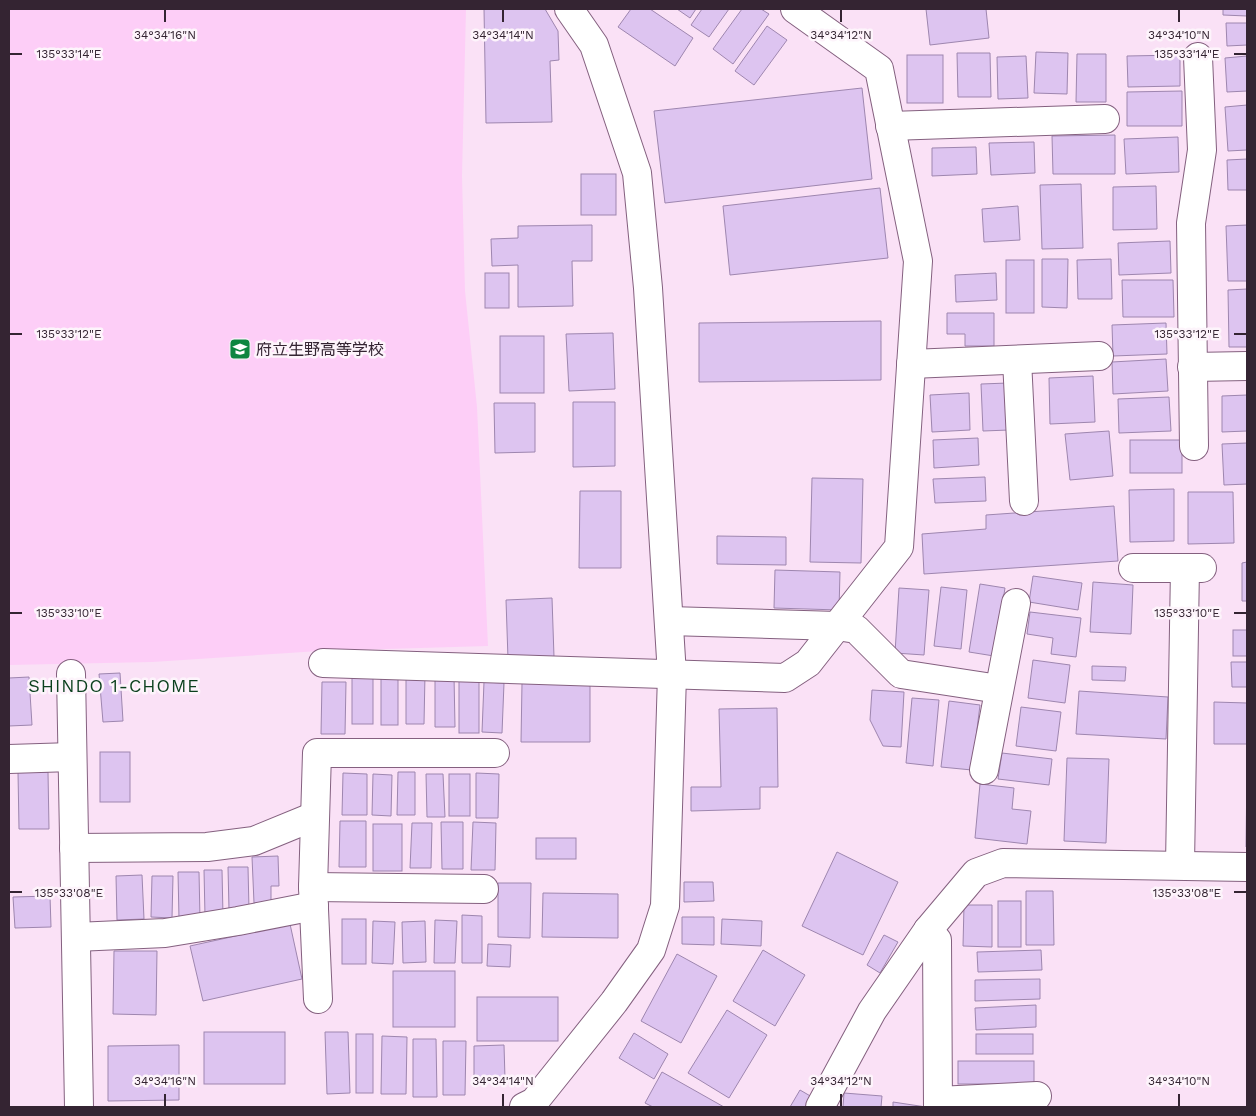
<svg xmlns="http://www.w3.org/2000/svg" width="1256" height="1116" viewBox="0 0 1256 1116" font-family="'Work Sans','Noto Sans JP',sans-serif">
	<style>
		.built { fill: #fdcef7 }
		.building { fill: #ddc4f0; stroke: #9e86af }
		.lines { fill: none; stroke-linecap: round; stroke-linejoin: round }
		.minor-casing { stroke: #84607f; stroke-width: 30 }
		.minor { stroke: #fff; stroke-width: 28 }
		.ticks { fill: none; stroke: #342432; stroke-width: 2 }
		.labels { text-anchor: middle; dominant-baseline: central; stroke-width: 5; stroke-linejoin: round; paint-order: stroke }
		.poi-label { font-size: 16px; fill: #342432; stroke: #fdf4fb; text-anchor: start }
		.neighbourhood-label { font-size: 18px; letter-spacing: 1px; fill: #0a3f1d; stroke: #fdf4fb }
		.ticks-label { font-size: 12px; text-anchor: middle; fill: #342432; stroke: #fdf4fb; stroke-width: 5; stroke-linejoin: round; paint-order: stroke }
	</style>
	<rect width="100%" height="100%" fill="#fae1f6"/>
	<polygon class="built" points="9,9 466,9 462,176 465,291 477,407 488,646 319,651 152,662 9,665"/>
	<g class="building">
		<polygon points="484,9 545,9 558,31 559,60 550,61 552,122 486,123"/>
		<polygon points="631,9 650,9 693,38 675,66 618,27"/>
		<polygon points="677,9 696,9 690,18"/>
		<polygon points="702,9 729,9 709,37 691,25"/>
		<polygon points="742,9 761,9 769,14 733,64 713,49"/>
		<polygon points="926,9 986,9 989,38 930,45"/>
		<polygon points="1223,9 1247,9 1247,16 1223,15"/>
		<polygon points="1226,23 1247,23 1247,45 1227,46"/>
		<polygon points="767,26 787,40 754,85 735,71"/>
		<polygon points="1036,52 1068,53 1067,94 1034,93"/>
		<polygon points="957,53 990,53 991,97 958,97"/>
		<polygon points="1077,54 1106,54 1106,102 1076,102"/>
		<rect x="907" y="55" width="36" height="48"/>
		<polygon points="1180,55 1180,86 1128,87 1127,56"/>
		<polygon points="1026,56 1028,98 998,99 997,57"/>
		<polygon points="1247,56 1247,91 1227,92 1225,58"/>
		<polygon points="862,88 872,179 665,203 654,111"/>
		<polygon points="1182,91 1182,126 1127,126 1127,92"/>
		<polygon points="1247,105 1247,150 1228,151 1225,107"/>
		<polygon points="1115,135 1115,174 1053,174 1052,136"/>
		<polygon points="1178,137 1179,172 1126,174 1124,139"/>
		<polygon points="1034,142 1035,173 991,175 989,143"/>
		<polygon points="976,147 977,174 932,176 932,148"/>
		<polygon points="1247,159 1247,190 1228,190 1227,160"/>
		<rect x="581" y="174" width="35" height="41"/>
		<polygon points="1081,184 1083,248 1042,249 1040,185"/>
		<polygon points="1156,186 1157,229 1113,230 1113,187"/>
		<polygon points="880,188 888,258 730,275 723,206"/>
		<polygon points="1018,206 1020,240 984,242 982,209"/>
		<polygon points="592,225 592,261 572,261 573,306 518,307 518,265 492,266 491,239 518,238 518,226"/>
		<polygon points="1247,225 1247,281 1228,281 1226,226"/>
		<polygon points="1170,241 1171,273 1119,275 1118,243"/>
		<polygon points="1042,259 1068,259 1067,308 1042,307"/>
		<polygon points="1111,259 1112,299 1078,299 1077,260"/>
		<rect x="1006" y="260" width="28" height="53"/>
		<rect x="485" y="273" width="24" height="35"/>
		<polygon points="996,273 997,300 956,302 955,275"/>
		<polygon points="1122,280 1173,280 1174,317 1123,317"/>
		<polygon points="1247,289 1247,347 1229,347 1228,290"/>
		<polygon points="947,313 994,313 994,346 965,346 965,334 947,334"/>
		<polygon points="881,321 881,380 699,382 699,323"/>
		<polygon points="1166,323 1167,354 1113,356 1112,325"/>
		<polygon points="613,333 615,389 569,391 566,334"/>
		<rect x="500" y="336" width="44" height="57"/>
		<polygon points="1166,359 1168,391 1113,394 1112,362"/>
		<polygon points="1093,376 1095,422 1050,424 1049,378"/>
		<polygon points="1008,383 1009,430 983,431 981,384"/>
		<polygon points="969,393 970,430 932,432 930,395"/>
		<polygon points="1247,395 1247,431 1222,432 1222,396"/>
		<polygon points="1169,397 1171,431 1119,433 1118,399"/>
		<polygon points="573,402 615,402 615,466 573,467"/>
		<polygon points="494,403 535,403 535,452 495,453"/>
		<polygon points="1109,431 1113,476 1070,480 1065,434"/>
		<polygon points="978,438 979,465 934,468 933,440"/>
		<rect x="1130" y="440" width="52" height="33"/>
		<polygon points="1247,443 1247,484 1224,485 1222,444"/>
		<polygon points="985,477 986,501 935,503 933,479"/>
		<polygon points="812,478 863,479 861,563 810,562"/>
		<polygon points="1174,489 1174,541 1130,542 1129,490"/>
		<polygon points="580,491 621,491 621,568 579,568"/>
		<polygon points="1188,492 1233,492 1234,543 1188,544"/>
		<polygon points="1114,506 1118,561 924,574 922,534 986,529 986,515"/>
		<polygon points="717,536 786,537 786,565 717,564"/>
		<polygon points="1247,562 1247,601 1242,601 1242,563"/>
		<polygon points="775,570 840,572 839,610 774,608"/>
		<polygon points="1033,576 1082,583 1078,610 1029,602"/>
		<polygon points="1093,582 1133,585 1131,634 1090,632"/>
		<polygon points="980,584 1005,588 994,656 969,652"/>
		<polygon points="941,587 967,590 961,649 934,646"/>
		<polygon points="899,588 929,590 924,655 895,653"/>
		<polygon points="552,598 554,657 508,659 506,600"/>
		<polygon points="1030,612 1081,618 1076,657 1051,654 1053,638 1027,634"/>
		<rect x="1233" y="630" width="14" height="26"/>
		<polygon points="1033,660 1070,665 1065,703 1028,698"/>
		<polygon points="1231,662 1247,662 1247,687 1232,687"/>
		<polygon points="1092,666 1126,667 1125,681 1092,680"/>
		<polygon points="120,673 123,721 103,722 99,674"/>
		<rect x="381" y="673" width="17" height="52"/>
		<polygon points="406,674 425,674 424,724 406,724"/>
		<polygon points="435,676 454,676 455,727 435,727"/>
		<polygon points="29,677 32,725 9,726 9,678"/>
		<rect x="352" y="678" width="21" height="46"/>
		<rect x="459" y="679" width="20" height="54"/>
		<polygon points="322,682 346,682 345,734 321,734"/>
		<polygon points="484,682 504,683 502,733 482,732"/>
		<polygon points="522,683 590,684 590,742 521,742"/>
		<polygon points="872,690 904,692 901,747 883,746 870,720"/>
		<polygon points="1079,691 1168,697 1166,739 1076,734"/>
		<polygon points="912,698 939,700 933,766 906,763"/>
		<polygon points="949,701 980,705 972,770 941,767"/>
		<polygon points="1214,702 1247,703 1247,744 1214,744"/>
		<polygon points="1021,707 1061,712 1056,751 1016,746"/>
		<polygon points="777,708 778,787 760,787 760,809 691,811 691,787 721,787 719,709"/>
		<rect x="100" y="752" width="30" height="50"/>
		<polygon points="1002,753 1052,759 1049,785 998,779"/>
		<polygon points="1067,758 1109,759 1106,843 1064,841"/>
		<polygon points="1247,768 1247,847 1246,847"/>
		<polygon points="18,772 48,772 49,829 19,829"/>
		<polygon points="398,772 415,772 415,815 397,815"/>
		<polygon points="343,773 367,774 367,815 342,815"/>
		<polygon points="476,773 499,774 498,818 476,818"/>
		<polygon points="373,774 392,775 391,816 372,815"/>
		<polygon points="426,774 443,774 445,817 427,817"/>
		<rect x="449" y="774" width="21" height="42"/>
		<polygon points="980,784 1014,788 1012,809 1031,811 1027,844 975,838"/>
		<polygon points="340,821 366,821 366,867 339,867"/>
		<polygon points="441,822 463,822 463,869 442,869"/>
		<polygon points="473,822 496,823 495,870 471,870"/>
		<polygon points="412,823 432,823 431,868 410,868"/>
		<rect x="373" y="824" width="29" height="47"/>
		<rect x="536" y="838" width="40" height="21"/>
		<polygon points="837,852 898,882 863,955 802,926"/>
		<polygon points="278,856 279,886 271,886 271,903 254,903 252,857"/>
		<polygon points="228,867 248,867 249,910 229,910"/>
		<polygon points="204,870 222,870 223,916 205,916"/>
		<polygon points="178,872 199,872 200,919 179,919"/>
		<polygon points="142,875 144,919 117,920 116,876"/>
		<polygon points="152,876 173,876 172,918 151,917"/>
		<polygon points="684,882 713,882 714,901 684,902"/>
		<polygon points="498,883 531,883 530,938 498,937"/>
		<polygon points="1026,891 1053,891 1054,945 1026,945"/>
		<polygon points="543,893 618,894 618,938 542,937"/>
		<polygon points="50,896 51,927 15,928 13,897"/>
		<rect x="998" y="901" width="23" height="46"/>
		<polygon points="964,905 992,905 992,947 963,946"/>
		<polygon points="462,915 482,916 482,963 462,963"/>
		<polygon points="682,917 714,917 714,945 682,944"/>
		<rect x="342" y="919" width="24" height="45"/>
		<polygon points="722,919 762,921 761,946 721,944"/>
		<polygon points="435,920 457,921 455,963 434,963"/>
		<polygon points="373,921 395,922 393,964 372,963"/>
		<polygon points="425,921 426,962 403,963 402,922"/>
		<polygon points="290,924 302,979 203,1001 190,946"/>
		<polygon points="884,935 898,942 880,973 867,965"/>
		<polygon points="488,944 511,945 510,967 487,966"/>
		<polygon points="763,950 805,975 775,1026 733,1001"/>
		<polygon points="1041,950 1042,970 978,972 977,952"/>
		<polygon points="114,951 157,951 156,1015 113,1014"/>
		<polygon points="677,954 717,976 681,1043 641,1021"/>
		<rect x="393" y="971" width="62" height="56"/>
		<polygon points="1040,979 1040,999 975,1001 975,980"/>
		<rect x="477" y="997" width="81" height="44"/>
		<polygon points="1036,1005 1036,1027 976,1030 975,1008"/>
		<polygon points="727,1010 767,1035 729,1098 688,1073"/>
		<rect x="204" y="1032" width="81" height="52"/>
		<polygon points="325,1032 348,1032 350,1093 327,1094"/>
		<polygon points="634,1033 668,1054 654,1079 619,1058"/>
		<rect x="356" y="1034" width="17" height="59"/>
		<rect x="976" y="1034" width="57" height="20"/>
		<polygon points="382,1036 407,1037 406,1094 381,1094"/>
		<polygon points="413,1039 436,1039 437,1097 413,1097"/>
		<polygon points="443,1041 466,1041 465,1095 443,1095"/>
		<polygon points="179,1045 179,1100 108,1101 108,1046"/>
		<polygon points="504,1045 505,1079 474,1080 474,1046"/>
		<rect x="958" y="1061" width="76" height="23"/>
		<polygon points="662,1072 724,1107 653,1107 645,1103"/>
		<polygon points="800,1090 812,1097 807,1107 790,1107"/>
		<polygon points="844,1093 882,1096 881,1107 843,1107"/>
		<polygon points="893,1102 926,1107 893,1107"/>
	</g>
	<g class="lines">
		<g class="minor-casing">
			<g id="minor">
				<polyline points="890,126 1105,119"/>
				<polyline points="1017,360 1024,501"/>
				<polyline points="911,364 1099,356"/>
				<polyline points="1192,367 1247,366"/>
				<polyline points="1194,446 1191,223 1202,150 1198,57"/>
				<polyline points="1133,568 1202,568"/>
				<polyline points="669,621 837,626 856,629 901,674 999,689"/>
				<polyline points="323,663 785,678 808,663 899,547 918,261 879,69 795,9"/>
				<polyline points="71,674 79,1107"/>
				<polyline points="9,759 72,757"/>
				<polyline points="984,770 1016,603"/>
				<polyline points="74,848 207,847 254,841 315,816"/>
				<polyline points="1180,865 1185,568"/>
				<polyline points="313,887 484,889"/>
				<polyline points="928,930 937,940 938,1107"/>
				<polyline points="76,937 165,933 238,921 314,906"/>
				<polyline points="318,999 313,887 317,753 495,753"/>
				<polyline points="938,1101 1037,1096"/>
				<polyline points="524,1107 534,1102 614,1002 651,950 665,906 672,675 648,288 637,173 594,45 569,9"/>
				<polyline points="820,1107 872,1011 928,930 976,873 1003,863 1247,867"/>
			</g>
		</g>
		<use href="#minor" class="minor"/>
	</g>
	<path class="ticks" d="M165 10V22M503 10V22M841 10V22M1179 10V22M10 54H22M1234 54H1246M10 334H22M1234 334H1246M10 613H22M1234 613H1246M10 892H22M1234 892H1246M165 1094V1106M503 1094V1106M841 1094V1106M1179 1094V1106"/>
	<defs>
		<g id="school-square" transform="scale(1.125)"><rect x="-9" y="-9" width="18" height="18" rx="4" fill="#0d8640" stroke="#fdf4fb"/><path d="M0-5L7-2L0 1L-7-2ZM-4 1L0 2.5L4 1V4Q0 6-4 4Z" fill="#fff"/></g>
	</defs>
	<g fill-rule="evenodd">
		<use href="#school-square" x="240" y="349"/>
	</g>
	<g class="labels">
		<g class="poi-label">
			<text x="256" y="349">府立生野高等学校</text>
		</g>
		<g class="neighbourhood-label">
			<text x="114" y="685">SHINDO 1-CHOME</text>
		</g>
	</g>
	<g class="ticks-label">
		<text x="165" y="39">34°34'16"N</text>
		<text x="503" y="39">34°34'14"N</text>
		<text x="841" y="39">34°34'12"N</text>
		<text x="1179" y="39">34°34'10"N</text>
		<text x="1187" y="58">135°33'14"E</text>
		<text x="69" y="58">135°33'14"E</text>
		<text x="1187" y="338">135°33'12"E</text>
		<text x="69" y="338">135°33'12"E</text>
		<text x="1187" y="617">135°33'10"E</text>
		<text x="69" y="617">135°33'10"E</text>
		<text x="1187" y="897">135°33'08"E</text>
		<text x="69" y="897">135°33'08"E</text>
		<text x="165" y="1085">34°34'16"N</text>
		<text x="503" y="1085">34°34'14"N</text>
		<text x="841" y="1085">34°34'12"N</text>
		<text x="1179" y="1085">34°34'10"N</text>
	</g>
	<rect width="1256" height="1116" fill="none" stroke="#342432" stroke-width="20"/>
</svg>
